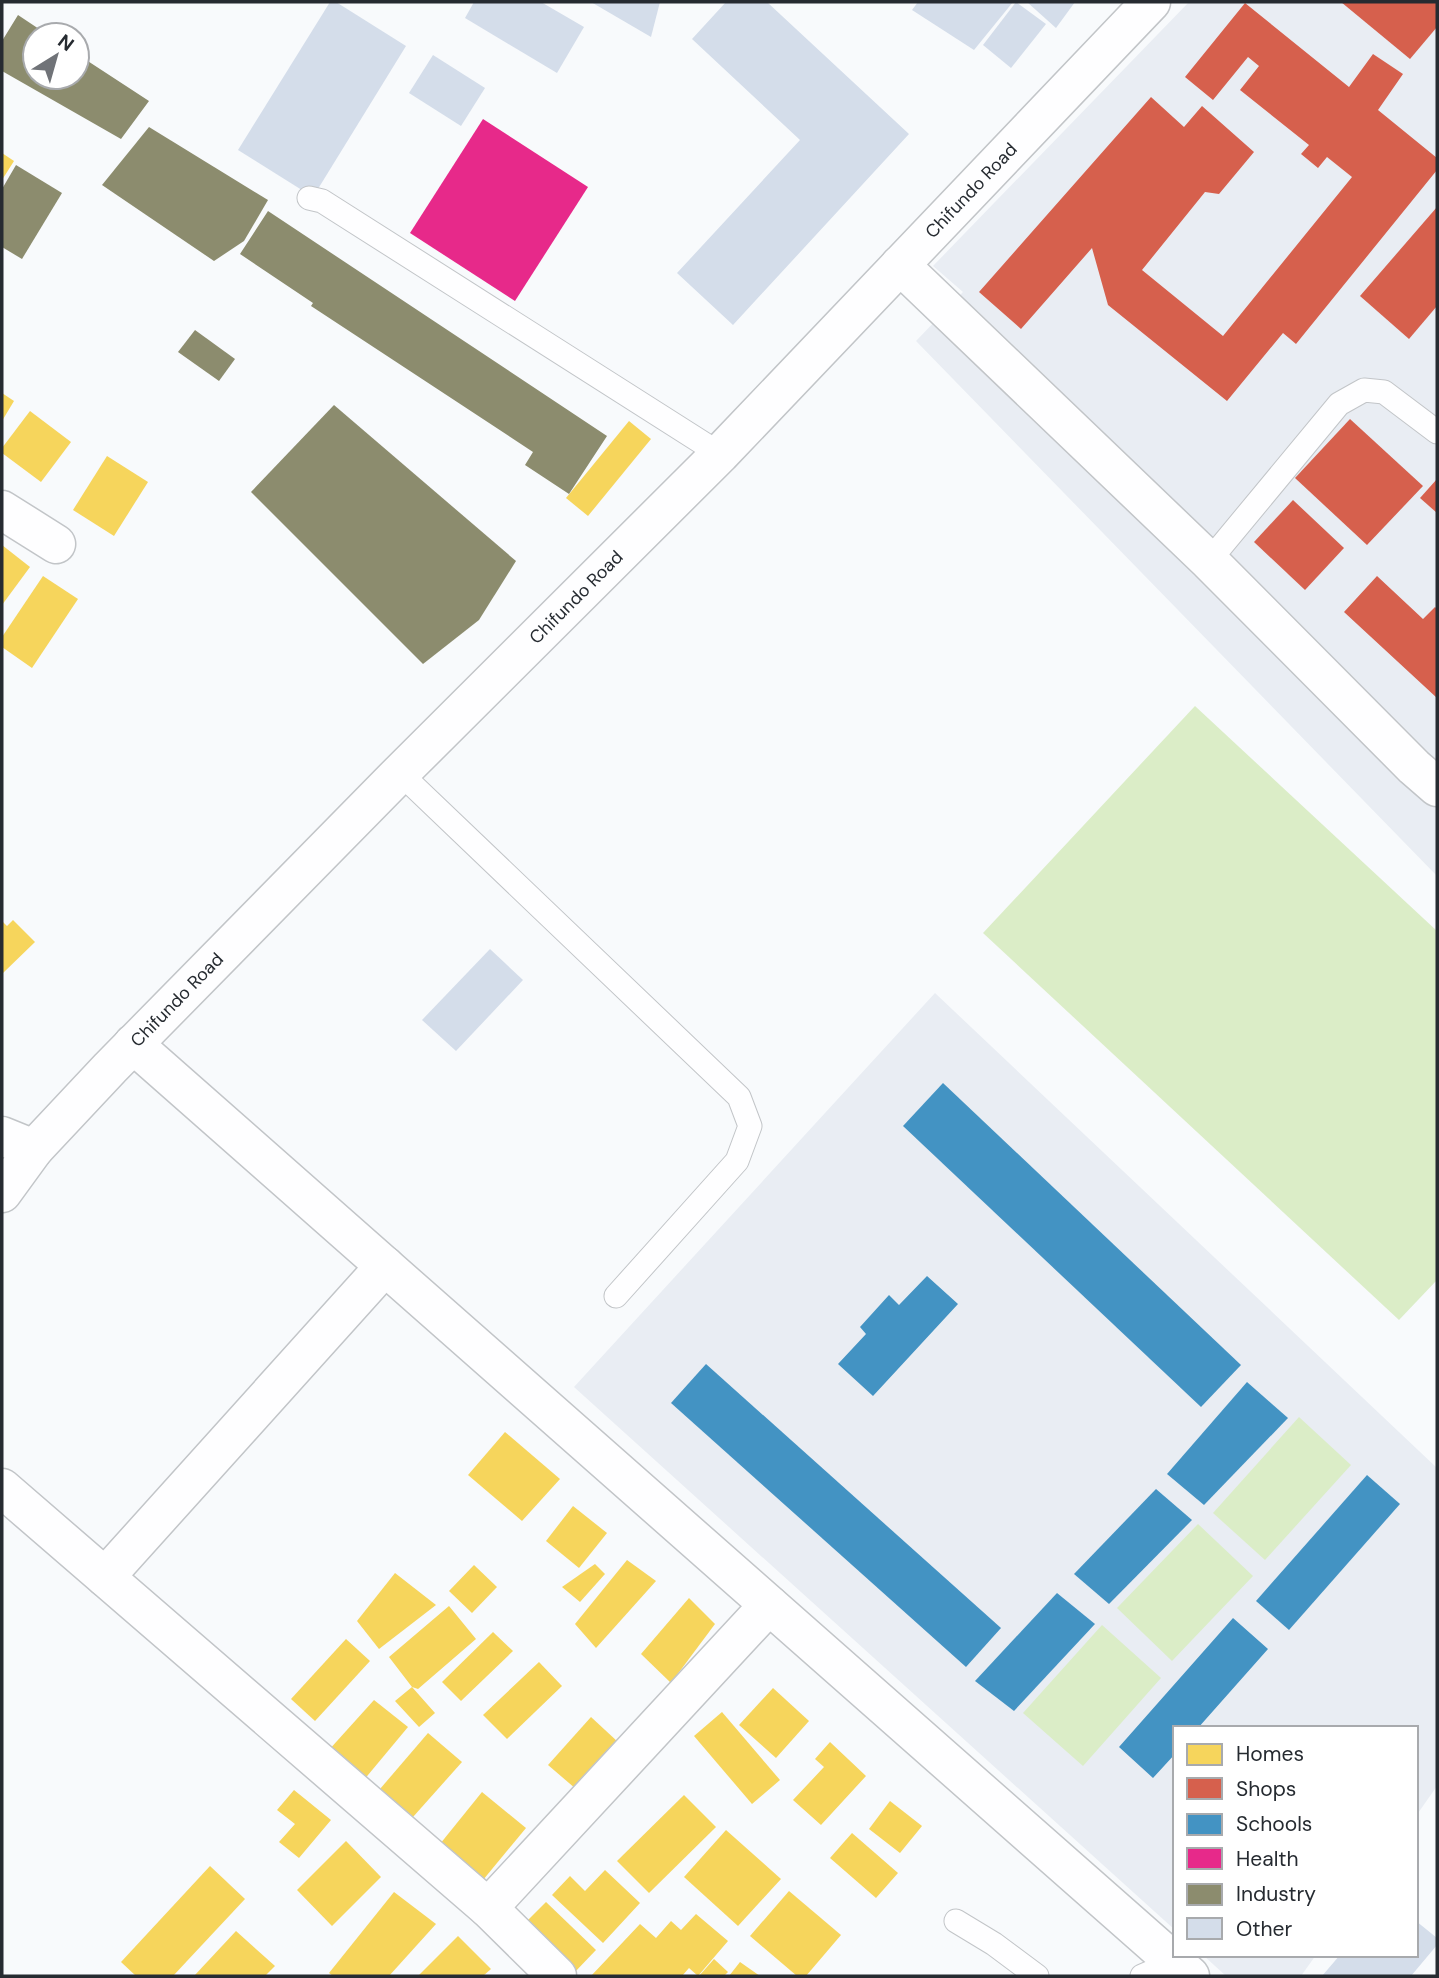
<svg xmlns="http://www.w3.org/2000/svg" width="1439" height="1978" viewBox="0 0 1439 1978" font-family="'DM Sans',sans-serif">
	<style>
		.built { fill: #e9edf3 }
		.green { fill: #dbedc7 }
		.homes { fill: #f6d55c }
		.shops { fill: #d6604d }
		.schools { fill: #4393c3 }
		.health { fill: #e7298a }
		.industry { fill: #8c8c6e }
		.building { fill: #d4ddea }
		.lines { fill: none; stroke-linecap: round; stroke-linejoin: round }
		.lane-casing { stroke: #c2c5c8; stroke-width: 25 }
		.street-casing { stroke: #c2c5c8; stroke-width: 41 }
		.secondary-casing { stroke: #c2c5c8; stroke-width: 41 }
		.lane { stroke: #fefeff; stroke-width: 23 }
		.street { stroke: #fefeff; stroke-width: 38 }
		.secondary { stroke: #fefeff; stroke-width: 38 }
		.labels { text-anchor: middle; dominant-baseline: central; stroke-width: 7; stroke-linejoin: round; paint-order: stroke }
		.street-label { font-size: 18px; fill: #262b31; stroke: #fff }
	</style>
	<rect width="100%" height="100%" fill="#f8fafc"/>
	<g class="built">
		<polygon points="1189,2 1437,2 1437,876 916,341 963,292 933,266"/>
		<polygon points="935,993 1437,1468 1437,1786 1416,1816 1416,1728 1175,1728 1175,1930 574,1387"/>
		<polygon points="1203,1955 1316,1955 1301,1976 1226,1976"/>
	</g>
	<g class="green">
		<polygon points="1195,706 1437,931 1437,1280 1399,1320 983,933"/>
		<polygon points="1299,1417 1351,1465 1265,1560 1213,1513"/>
		<polygon points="1198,1524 1253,1576 1172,1661 1117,1608"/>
		<polygon points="1102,1625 1161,1678 1083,1766 1023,1713"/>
	</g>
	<g class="homes">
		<polygon points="2,153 14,161 2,180"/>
		<polygon points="2,393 14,401 2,421"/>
		<polygon points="30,411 71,442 41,482 2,453 2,448"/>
		<polygon points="629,421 651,439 588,516 566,498"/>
		<polygon points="107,456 148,482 114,536 73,510"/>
		<polygon points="2,545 30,567 2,605"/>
		<polygon points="43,576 78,599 32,668 2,647 2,637"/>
		<polygon points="13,920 35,942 2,974 2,921 7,926"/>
		<polygon points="505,1432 560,1479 522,1521 468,1475"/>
		<polygon points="573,1506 607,1533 579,1568 546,1541"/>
		<polygon points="627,1560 656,1581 596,1648 575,1624"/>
		<polygon points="595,1564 605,1574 580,1602 562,1587"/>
		<polygon points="474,1565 497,1587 472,1613 449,1591"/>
		<polygon points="395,1573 436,1605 379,1649 357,1621"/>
		<polygon points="689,1598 715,1624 671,1683 641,1654"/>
		<polygon points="449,1606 476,1639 418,1689 412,1687 435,1713 419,1727 395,1701 412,1687 389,1657"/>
		<polygon points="493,1632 513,1651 461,1701 442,1682"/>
		<polygon points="346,1639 370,1661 315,1721 291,1699"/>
		<polygon points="539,1662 562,1686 507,1739 483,1715"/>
		<polygon points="773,1688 809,1721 776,1758 739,1725"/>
		<polygon points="374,1700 408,1727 363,1781 328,1751"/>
		<polygon points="722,1712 780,1780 752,1804 694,1736"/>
		<polygon points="591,1717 618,1742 576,1789 548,1765"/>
		<polygon points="428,1733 462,1762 413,1817 380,1789"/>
		<polygon points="830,1742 866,1776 821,1825 793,1800 824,1767 815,1759"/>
		<polygon points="294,1790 331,1820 299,1858 279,1842 295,1824 277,1810"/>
		<polygon points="482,1792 526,1828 483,1880 440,1844"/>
		<polygon points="684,1795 716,1827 649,1893 617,1861"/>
		<polygon points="890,1801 922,1826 900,1853 869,1829"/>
		<polygon points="726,1830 781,1879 738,1926 684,1877"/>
		<polygon points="852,1833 898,1873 876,1898 830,1858"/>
		<polygon points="346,1841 381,1877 332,1926 297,1890"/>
		<polygon points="210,1866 245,1899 173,1976 136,1976 121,1962"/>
		<polygon points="605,1870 640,1903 603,1943 552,1895 570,1876 585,1891"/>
		<polygon points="789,1891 841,1935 806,1976 797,1976 750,1936"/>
		<polygon points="394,1892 436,1924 389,1976 333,1976 329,1973"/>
		<polygon points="546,1902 596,1950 573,1974 523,1925"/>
		<polygon points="696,1914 728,1941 698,1976 689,1968 682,1976 591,1976 640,1924 656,1938 671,1921 681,1930"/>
		<polygon points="236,1931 275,1966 265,1976 194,1976"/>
		<polygon points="458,1936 491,1969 483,1976 418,1976"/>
		<polygon points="714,1959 728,1972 724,1976 699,1976"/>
		<polygon points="740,1962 760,1976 729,1976"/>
	</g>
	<g class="shops">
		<polygon points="1341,2 1437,2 1437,27 1410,59"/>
		<polygon points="1245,3 1349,87 1373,54 1403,74 1378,110 1437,158 1437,170 1296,344 1283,333 1227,401 1108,305 1092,248 1021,329 979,292 1151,97 1184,127 1202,106 1254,152 1219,194 1205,192 1142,270 1223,336 1352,177 1327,157 1318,168 1301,154 1309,145 1240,90 1259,66 1248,57 1213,100 1185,77"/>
		<polygon points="1437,207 1437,306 1409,339 1360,296"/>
		<polygon points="1350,419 1423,486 1367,545 1295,478"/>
		<polygon points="1437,479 1437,513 1420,498"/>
		<polygon points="1293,500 1344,548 1305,590 1254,542"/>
		<polygon points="1377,576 1423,619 1435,607 1437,609 1437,698 1344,612"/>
	</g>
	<g class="schools">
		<polygon points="943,1083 1241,1365 1201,1407 903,1126"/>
		<polygon points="927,1276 958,1304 873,1396 838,1364 866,1334 860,1327 889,1295 899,1305"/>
		<polygon points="706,1364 1001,1628 966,1667 671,1403"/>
		<polygon points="1247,1382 1288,1418 1204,1505 1167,1474"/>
		<polygon points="1367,1475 1400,1504 1289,1630 1256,1601"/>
		<polygon points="1156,1489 1192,1520 1109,1604 1074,1574"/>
		<polygon points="1057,1593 1095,1624 1014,1711 975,1681"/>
		<polygon points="1233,1618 1268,1649 1198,1728 1175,1728 1175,1754 1153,1778 1119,1747"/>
	</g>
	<polygon class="health" points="483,119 588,187 515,301 410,233"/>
	<g class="industry">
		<polygon points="18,15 48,35 35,35 35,77 77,77 77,54 149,101 121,139 2,71 2,41"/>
		<polygon points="149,127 268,200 244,241 214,261 102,185"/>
		<polygon points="16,165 62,193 22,259 2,247 2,189"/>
		<polygon points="268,211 607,436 569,494 525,465 533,452 311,306 313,303 240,254"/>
		<polygon points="195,330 235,359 219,381 178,352"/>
		<polygon points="334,405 516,561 479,620 423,664 251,492"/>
	</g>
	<g class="building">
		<polygon points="330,2 336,2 406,46 313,197 238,150"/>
		<polygon points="474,2 541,2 584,27 557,73 465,18"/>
		<polygon points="591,2 660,2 651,37"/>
		<polygon points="726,2 767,2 909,134 733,325 677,273 800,140 692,39"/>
		<polygon points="918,2 1013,2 974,50 912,10"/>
		<polygon points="1016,2 1046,24 1011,68 983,45"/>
		<polygon points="1027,2 1075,2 1056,28"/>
		<polygon points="433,55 485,88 461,126 409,93"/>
		<polygon points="490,949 523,980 456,1051 422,1020"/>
		<polygon points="1416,1921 1437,1938 1437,1945 1411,1976 1322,1976 1340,1955 1416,1955"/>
	</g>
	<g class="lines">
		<g class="lane-casing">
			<g id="lane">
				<polyline points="309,198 322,201 720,454"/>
				<polyline points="1209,561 1339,404 1364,390 1384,392 1437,432"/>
				<polyline points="400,773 739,1097 750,1126 737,1161 616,1296"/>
				<polyline points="956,1921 994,1944 1037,1976"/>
				<polyline points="1142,1976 1174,1962"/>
			</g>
		</g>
		<g class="street-casing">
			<g id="street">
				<polyline points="900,265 1209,561 1414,767 1437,787"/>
				<polyline points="2,510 56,544"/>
				<polyline points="133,1044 1190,1976"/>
				<polyline points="2,1136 34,1149"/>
				<polyline points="2,1488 488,1908 557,1976"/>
				<polyline points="105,1577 385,1266"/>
				<polyline points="488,1908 769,1605"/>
			</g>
		</g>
		<g class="secondary-casing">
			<g id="secondary">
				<path id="s1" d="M2 1193 34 1149 110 1068 400 773 720 454 1151 2"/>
			</g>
		</g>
		<use href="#lane" class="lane"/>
		<use href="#street" class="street"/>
		<use href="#secondary" class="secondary"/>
	</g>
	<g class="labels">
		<g class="street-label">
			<text stroke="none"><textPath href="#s1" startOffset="1395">Chifundo Road</textPath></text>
			<text stroke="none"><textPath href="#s1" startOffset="828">Chifundo Road</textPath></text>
			<text stroke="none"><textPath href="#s1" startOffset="261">Chifundo Road</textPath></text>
		</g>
	</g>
	<rect width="1439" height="1978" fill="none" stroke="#262b31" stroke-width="7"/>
	<rect x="1173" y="1726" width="245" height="231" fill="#ffffff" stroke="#a8aaad" stroke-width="2"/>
	<rect x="1187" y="1744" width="35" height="21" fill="#f6d55c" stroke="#a8aaad" stroke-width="2"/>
	<text x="1236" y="1761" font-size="21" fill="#262b31">Homes</text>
	<rect x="1187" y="1778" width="35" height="21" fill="#d6604d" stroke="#a8aaad" stroke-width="2"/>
	<text x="1236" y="1796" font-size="21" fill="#262b31">Shops</text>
	<rect x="1187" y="1814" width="35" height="21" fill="#4393c3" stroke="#a8aaad" stroke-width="2"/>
	<text x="1236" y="1831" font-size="21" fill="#262b31">Schools</text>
	<rect x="1187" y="1848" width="35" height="21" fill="#e7298a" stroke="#a8aaad" stroke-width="2"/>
	<text x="1236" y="1866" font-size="21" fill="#262b31">Health</text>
	<rect x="1187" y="1884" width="35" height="21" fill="#8c8c6e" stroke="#a8aaad" stroke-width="2"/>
	<text x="1236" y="1901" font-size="21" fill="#262b31">Industry</text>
	<rect x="1187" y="1918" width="35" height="21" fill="#d4ddea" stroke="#a8aaad" stroke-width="2"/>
	<text x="1236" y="1936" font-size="21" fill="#262b31">Other</text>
	<g transform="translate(56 56) rotate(37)"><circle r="33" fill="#ffffff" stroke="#a8aaad" stroke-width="2"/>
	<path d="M0-5L12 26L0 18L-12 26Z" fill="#707378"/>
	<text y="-10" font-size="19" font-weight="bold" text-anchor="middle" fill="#262b31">N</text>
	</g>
</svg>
